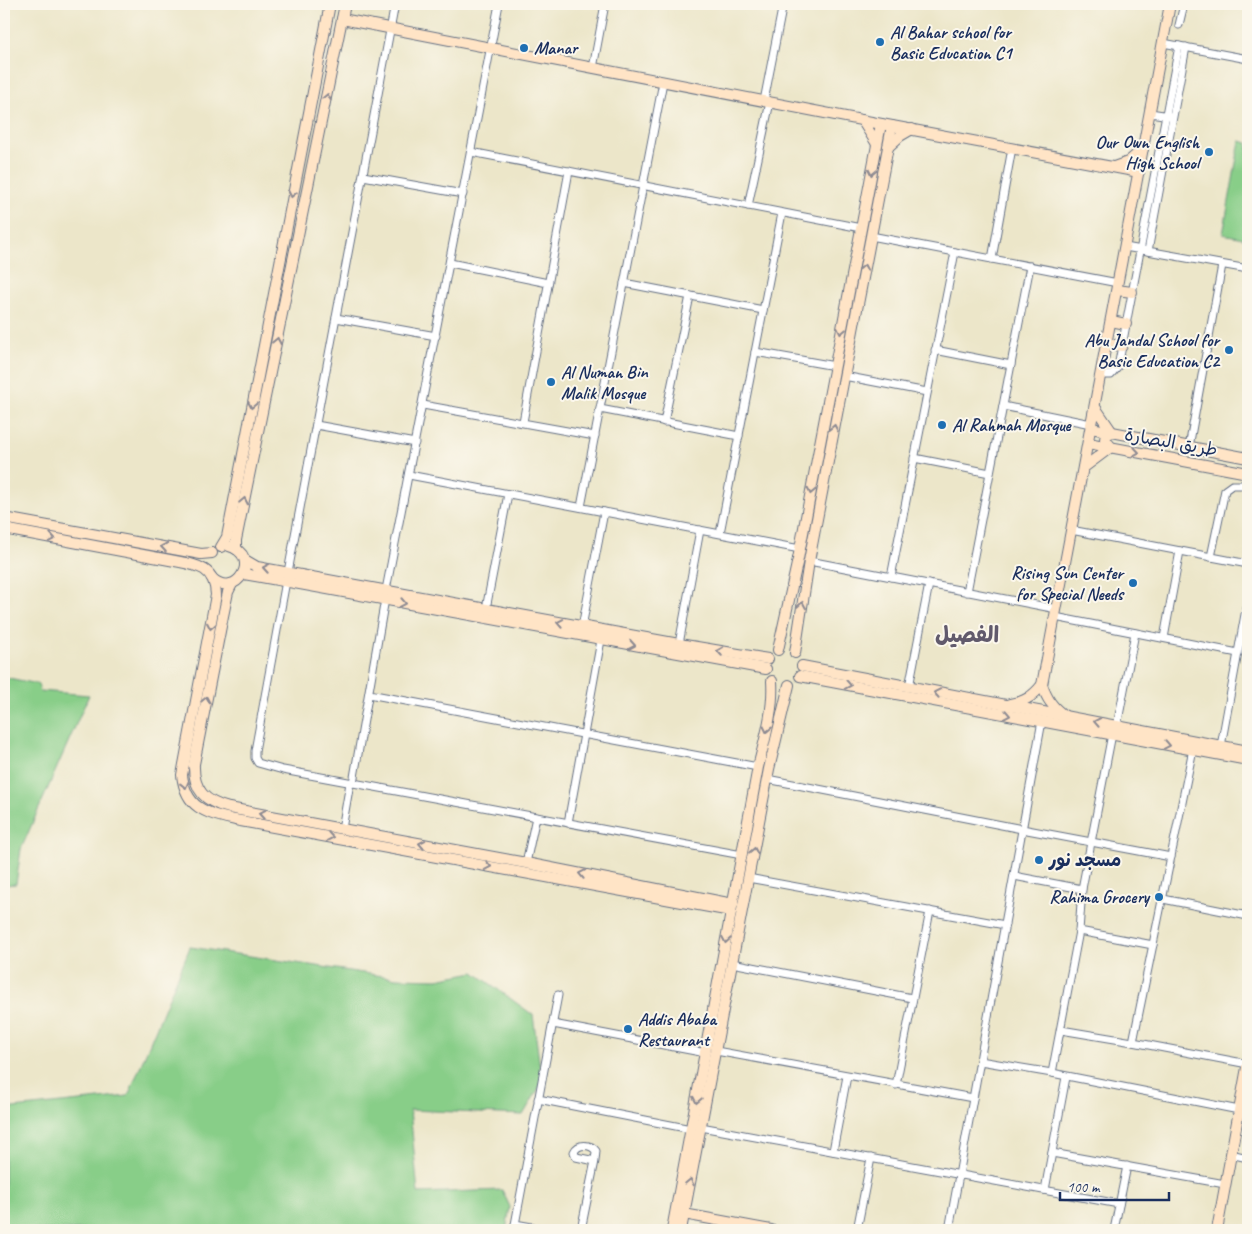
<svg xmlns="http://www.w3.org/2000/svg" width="1252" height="1234" viewBox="0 0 1252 1234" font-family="Caveat,'Playpen Sans Arabic',sans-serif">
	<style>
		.green { fill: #88ce88; stroke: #527e73 }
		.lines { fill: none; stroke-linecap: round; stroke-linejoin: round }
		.street-casing { stroke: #646f83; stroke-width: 9 }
		.secondary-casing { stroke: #646f83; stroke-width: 12 }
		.street { stroke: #fff; stroke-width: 7 }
		.secondary { stroke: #ffe4c6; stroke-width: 10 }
		.oneway { stroke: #8d8a92 }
		.poi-dot { fill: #1f6fb2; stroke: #fbf7ec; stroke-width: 2 }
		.labels { text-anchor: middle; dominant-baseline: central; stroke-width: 4; stroke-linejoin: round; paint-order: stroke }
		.poi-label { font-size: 18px; font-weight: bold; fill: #1b2f5e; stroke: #fbf7ec; text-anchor: start }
		.street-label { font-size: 18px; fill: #1b2f5e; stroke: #fbf7ec }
		.district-label { font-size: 22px; font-weight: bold; fill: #615a6c; stroke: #fbf7ec }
	</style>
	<rect width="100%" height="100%" fill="#fbf7ec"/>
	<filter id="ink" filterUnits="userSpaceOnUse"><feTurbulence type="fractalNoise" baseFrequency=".02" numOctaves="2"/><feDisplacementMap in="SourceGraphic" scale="10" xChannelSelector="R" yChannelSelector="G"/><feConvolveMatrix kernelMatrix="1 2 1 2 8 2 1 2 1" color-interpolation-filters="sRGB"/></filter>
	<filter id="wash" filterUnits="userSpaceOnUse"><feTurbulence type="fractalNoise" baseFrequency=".0096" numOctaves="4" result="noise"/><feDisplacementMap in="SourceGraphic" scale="20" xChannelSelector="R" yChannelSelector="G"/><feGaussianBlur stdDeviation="1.12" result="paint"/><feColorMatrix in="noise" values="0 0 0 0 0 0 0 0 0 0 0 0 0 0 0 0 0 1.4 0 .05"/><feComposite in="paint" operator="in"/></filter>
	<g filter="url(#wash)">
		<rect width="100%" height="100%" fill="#ece6c9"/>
		<g class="green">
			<polygon points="1240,141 1248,143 1248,239 1223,234"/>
			<polygon points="4,677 38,684 40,691 89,695 21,849 16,884 4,885"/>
			<polygon points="190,947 396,978 437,979 474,972 533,1015 542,1083 523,1115 410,1110 418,1193 502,1190 510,1207 506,1230 4,1230 4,1109 128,1096"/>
		</g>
	</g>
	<g filter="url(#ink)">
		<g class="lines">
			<g class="street-casing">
				<g id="street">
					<polyline points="1179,25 1184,4"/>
					<polyline points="1163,43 1248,59"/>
					<polyline points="593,68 605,4"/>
					<polyline points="764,101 783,4"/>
					<polyline points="1150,113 1170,116"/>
					<polyline points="471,152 861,228"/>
					<polyline points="363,176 463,194"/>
					<polyline points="748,206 770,102"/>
					<polyline points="871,236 1118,283"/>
					<polyline points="1125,247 1248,269"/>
					<polyline points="1148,251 1186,47"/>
					<polyline points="992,259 1012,148"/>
					<polyline points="450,263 548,283"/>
					<polyline points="624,283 763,310"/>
					<polyline points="336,318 436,336"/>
					<polyline points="935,350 1011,365"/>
					<polyline points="755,352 835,366"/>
					<polyline points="1101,375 1111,375 1118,367 1179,46"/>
					<polyline points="844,376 927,392"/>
					<polyline points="423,405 595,436"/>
					<polyline points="1003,406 1091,424"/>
					<polyline points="600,409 739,436"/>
					<polyline points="523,422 569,171"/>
					<polyline points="664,422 690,296"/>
					<polyline points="316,425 415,443"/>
					<polyline points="1189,447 1222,265"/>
					<polyline points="914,458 990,473"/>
					<polyline points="409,475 800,549"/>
					<polyline points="581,507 663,82"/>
					<polyline points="1071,530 1248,564"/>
					<polyline points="720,533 782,213"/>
					<polyline points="1211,557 1225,490 1232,485 1248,485"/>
					<polyline points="809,561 1057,609"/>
					<polyline points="288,572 395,4"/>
					<polyline points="891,577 955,252"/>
					<polyline points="286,581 255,751 255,758 258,763 283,770 742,855"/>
					<polyline points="386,590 499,4"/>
					<polyline points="967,592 1030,266"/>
					<polyline points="486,609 508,494"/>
					<polyline points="1055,617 1238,653"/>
					<polyline points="582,627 604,512"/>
					<polyline points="1164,638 1180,551"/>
					<polyline points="679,644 700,530"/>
					<polyline points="909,687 929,584"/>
					<polyline points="369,694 758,767"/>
					<polyline points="1117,726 1135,633"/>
					<polyline points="1221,746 1248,598"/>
					<polyline points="767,779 1022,829 1171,857"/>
					<polyline points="353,783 385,599"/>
					<polyline points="568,823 601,640"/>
					<polyline points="342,829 350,783"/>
					<polyline points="526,863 536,817"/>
					<polyline points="1014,876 1082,889"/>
					<polyline points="748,878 1005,925"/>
					<polyline points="1163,899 1248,916"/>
					<polyline points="1079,931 1153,945"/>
					<polyline points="732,963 912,998"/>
					<polyline points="553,1024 706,1053"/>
					<polyline points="1061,1030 1133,1042 1248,1064"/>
					<polyline points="1133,1042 1193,749"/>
					<polyline points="716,1051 973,1098"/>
					<polyline points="980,1061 1052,1073 1239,1110"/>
					<polyline points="1052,1073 1079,931 1082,889 1112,734"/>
					<polyline points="896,1085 930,911"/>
					<polyline points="538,1099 691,1129"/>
					<polyline points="701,1127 1119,1204"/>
					<polyline points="833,1151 847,1076"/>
					<polyline points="1052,1153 1225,1184"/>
					<polyline points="1230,1154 1248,1158"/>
					<polyline points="1045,1190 1066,1077"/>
					<polyline points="515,1224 549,1230"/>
					<polyline points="514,1230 558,995"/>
					<path d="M581 1230 595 1161 596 1151C591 1144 578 1143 574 1152L576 1157 595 1161"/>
					<polyline points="857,1230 871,1158"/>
					<polyline points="949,1230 1042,721"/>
					<polyline points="1114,1230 1127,1166"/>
				</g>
			</g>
			<g class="secondary-casing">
				<g id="secondary">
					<polyline points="342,19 892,126 1139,172"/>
					<polyline points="862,120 877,144"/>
					<polyline points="888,147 900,136 912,129"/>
					<polyline points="1114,167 1128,162 1143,149"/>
					<polyline points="1117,290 1132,292"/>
					<polyline points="1111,321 1126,324"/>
					<polyline points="1107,344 1122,346"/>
					<polyline points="1091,428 1248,458"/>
					<polyline points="1088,443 1248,473"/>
					<polyline points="1083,468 1111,447 1105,439 1106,435 1112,432 1095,407"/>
					<polyline points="4,518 201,554 212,553"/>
					<path d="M4 529 175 561C197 565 215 567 216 595L182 775C186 809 206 813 235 820L731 911"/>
					<polyline points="221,547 227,537 330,4"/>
					<polyline points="236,549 236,540 345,4"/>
					<polyline points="245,560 257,567 679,644 768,659"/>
					<polyline points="244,574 766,669"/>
					<path d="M212 578C236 601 263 556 229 546"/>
					<path d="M232 584 228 592 223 616 194 764C193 790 205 802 229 808L526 863 733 904"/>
					<polyline points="778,650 798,559 881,124"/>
					<polyline points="795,653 809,561 892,126"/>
					<polyline points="802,666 1248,751"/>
					<polyline points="800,676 1248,760"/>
					<path d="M1010 704C1025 702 1033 696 1042 685"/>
					<path d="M1065 716C1052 707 1047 699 1042 685L1170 4"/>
					<polyline points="684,1214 771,1230"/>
					<path d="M672 1230 758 767C765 739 774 710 772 681"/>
					<polyline points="681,1230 769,769 789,685"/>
					<polyline points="1217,1230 1248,1062"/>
				</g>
			</g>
			<use href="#street" class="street"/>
			<use href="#secondary" class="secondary"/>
		</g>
		<defs><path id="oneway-chevron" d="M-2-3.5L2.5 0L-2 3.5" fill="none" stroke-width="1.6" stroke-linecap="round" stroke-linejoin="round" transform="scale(1.25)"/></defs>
		<g class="oneway">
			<use href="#oneway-chevron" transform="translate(327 97) rotate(-78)"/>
			<use href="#oneway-chevron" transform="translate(872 172) rotate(101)"/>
			<use href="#oneway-chevron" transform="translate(292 194) rotate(101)"/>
			<use href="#oneway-chevron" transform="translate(864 268) rotate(-79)"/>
			<use href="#oneway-chevron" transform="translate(841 331) rotate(101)"/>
			<use href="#oneway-chevron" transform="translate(277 341) rotate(-79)"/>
			<use href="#oneway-chevron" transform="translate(252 405) rotate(101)"/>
			<use href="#oneway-chevron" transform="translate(834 428) rotate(-79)"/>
			<use href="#oneway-chevron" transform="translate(1136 452) rotate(10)"/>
			<use href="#oneway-chevron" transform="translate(811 491) rotate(101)"/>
			<use href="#oneway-chevron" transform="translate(244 501) rotate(-79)"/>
			<use href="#oneway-chevron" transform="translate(52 538) rotate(10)"/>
			<use href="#oneway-chevron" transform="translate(164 547) rotate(-170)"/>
			<use href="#oneway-chevron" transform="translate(266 568) rotate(-170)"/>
			<use href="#oneway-chevron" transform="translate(403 603) rotate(11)"/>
			<use href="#oneway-chevron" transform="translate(802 605) rotate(-81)"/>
			<use href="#oneway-chevron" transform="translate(560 623) rotate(-169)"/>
			<use href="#oneway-chevron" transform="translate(211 626) rotate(101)"/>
			<use href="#oneway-chevron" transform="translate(632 645) rotate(10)"/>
			<use href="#oneway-chevron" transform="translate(720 651) rotate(-171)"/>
			<use href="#oneway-chevron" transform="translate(848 685) rotate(11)"/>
			<use href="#oneway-chevron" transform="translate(937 693) rotate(-169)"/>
			<use href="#oneway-chevron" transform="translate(206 700) rotate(-79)"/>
			<use href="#oneway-chevron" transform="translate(1007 715) rotate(11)"/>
			<use href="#oneway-chevron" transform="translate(1097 722) rotate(-169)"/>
			<use href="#oneway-chevron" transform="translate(767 729) rotate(102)"/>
			<use href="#oneway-chevron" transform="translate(1167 745) rotate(11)"/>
			<use href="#oneway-chevron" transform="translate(185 785) rotate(76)"/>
			<use href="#oneway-chevron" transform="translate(262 814) rotate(-170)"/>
			<use href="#oneway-chevron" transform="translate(330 837) rotate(10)"/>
			<use href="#oneway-chevron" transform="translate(422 844) rotate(-169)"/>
			<use href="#oneway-chevron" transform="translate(754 851) rotate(-79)"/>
			<use href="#oneway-chevron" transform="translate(488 866) rotate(10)"/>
			<use href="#oneway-chevron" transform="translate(582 874) rotate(-169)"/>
			<use href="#oneway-chevron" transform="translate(726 940) rotate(100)"/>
			<use href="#oneway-chevron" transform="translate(697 1100) rotate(101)"/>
			<use href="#oneway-chevron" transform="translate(690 1182) rotate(-79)"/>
		</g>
	</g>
	<g class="poi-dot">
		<circle cx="880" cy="42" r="5"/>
		<circle cx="524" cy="48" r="5"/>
		<circle cx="1209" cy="152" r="5"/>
		<circle cx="1229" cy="350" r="5"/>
		<circle cx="551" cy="382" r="5"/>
		<circle cx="942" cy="425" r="5"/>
		<circle cx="1133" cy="583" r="5"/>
		<circle cx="1039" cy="860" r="5"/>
		<circle cx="1159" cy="897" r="5"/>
		<circle cx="628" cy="1029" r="5"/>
	</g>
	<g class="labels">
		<g class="poi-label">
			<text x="890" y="32">Al Bahar school for<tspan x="890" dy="21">Basic Education C1</tspan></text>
			<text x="534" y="48">Manar</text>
			<text x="1199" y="142" text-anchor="end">Our Own English<tspan x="1199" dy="21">High School</tspan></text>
			<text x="1219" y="340" text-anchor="end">Abu Jandal School for<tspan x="1219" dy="21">Basic Education C2</tspan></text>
			<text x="561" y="372">Al Numan Bin<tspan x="561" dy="21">Malik Mosque</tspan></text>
			<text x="952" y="425">Al Rahmah Mosque</text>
			<text x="1123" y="573" text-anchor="end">Rising Sun Center<tspan x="1123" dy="21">for Special Needs</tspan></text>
			<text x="1049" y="860">مسجد نور</text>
			<text x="1149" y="897" text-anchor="end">Rahima Grocery</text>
			<text x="638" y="1019">Addis Ababa<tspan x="638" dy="21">Restaurant</tspan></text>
		</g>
		<g class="street-label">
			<text transform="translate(1171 442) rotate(10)">طريق البصارة</text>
		</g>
		<g class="district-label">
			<text x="967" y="635">الفصيل</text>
		</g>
	</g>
	<rect width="1252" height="1234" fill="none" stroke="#fbf7ec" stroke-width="20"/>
	<path d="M1060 1192v8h109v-8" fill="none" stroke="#1b2f5e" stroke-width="2.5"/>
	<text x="1067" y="1192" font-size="15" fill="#1b2f5e" stroke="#fbf7ec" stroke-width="4" paint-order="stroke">100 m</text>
</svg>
